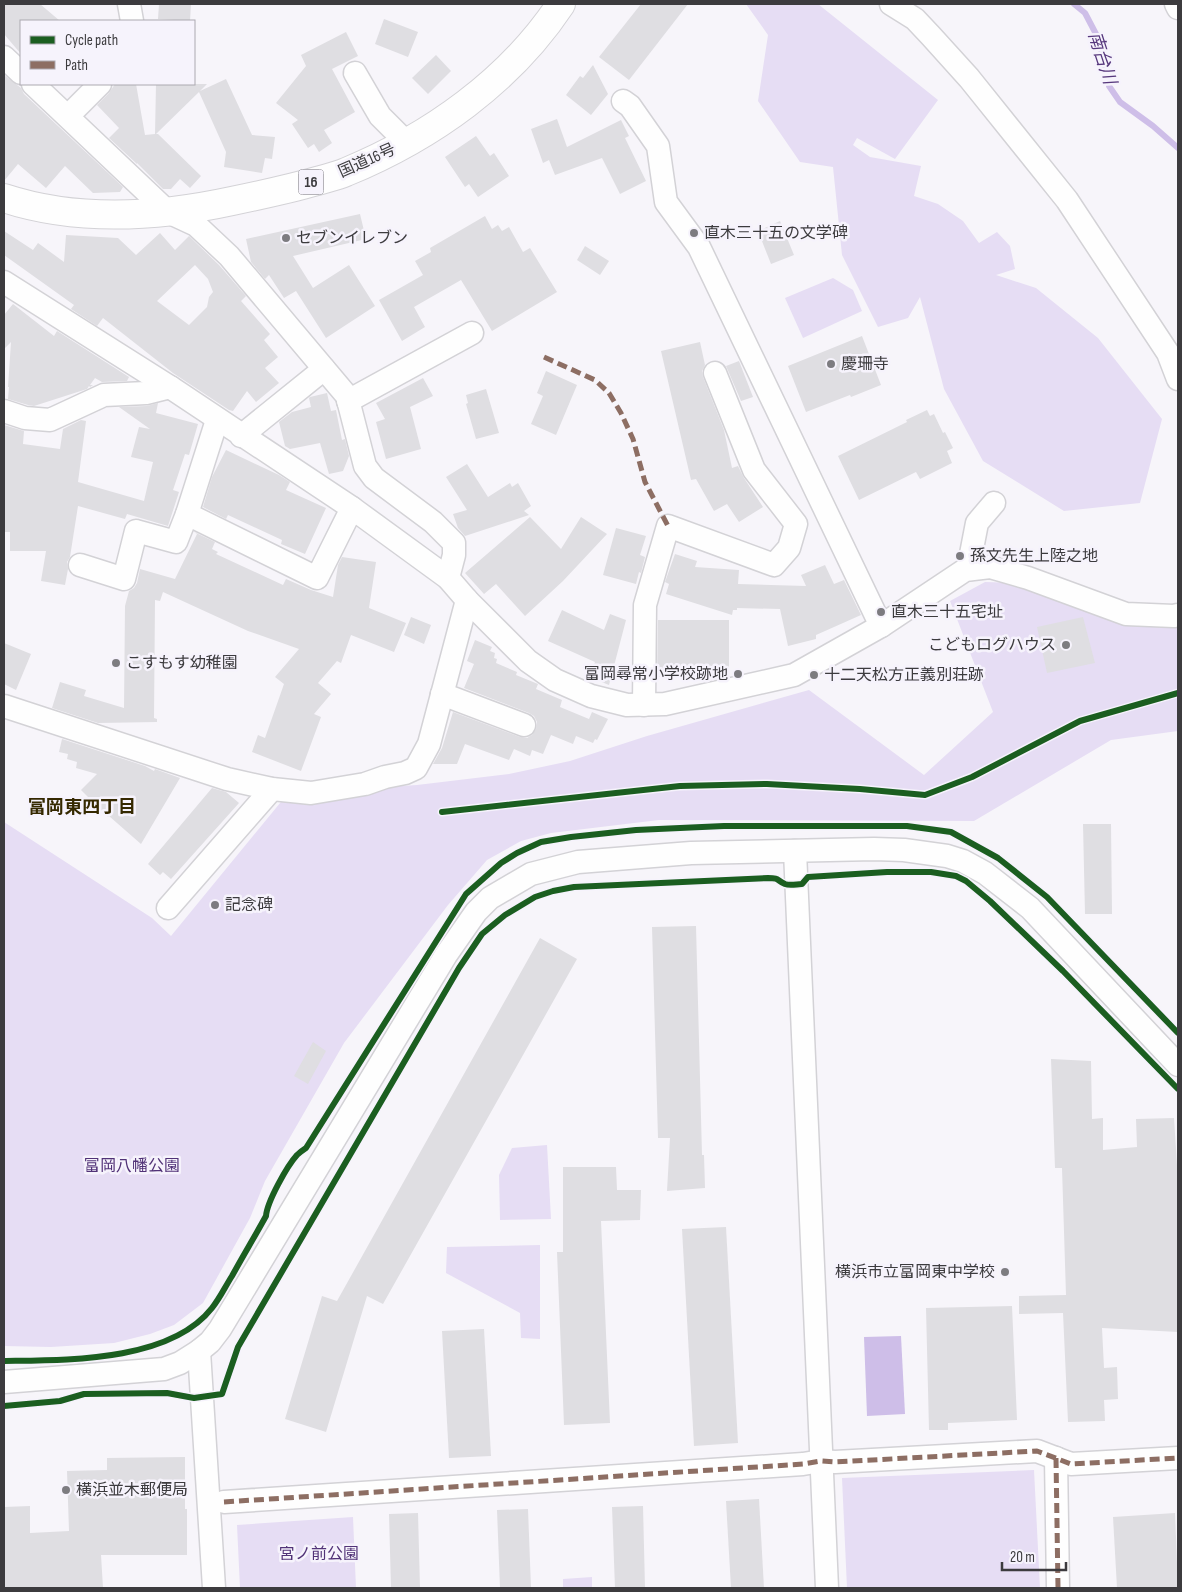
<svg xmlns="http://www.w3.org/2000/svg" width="1182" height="1592" viewBox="0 0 1182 1592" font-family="'Sofia Sans Condensed','Noto Sans JP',sans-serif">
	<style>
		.green { fill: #e6ddf4 }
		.water { fill: #cebee8 }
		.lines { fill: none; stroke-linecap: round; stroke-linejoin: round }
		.stream { stroke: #cebee8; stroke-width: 6 }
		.building { fill: #dfdee2; fill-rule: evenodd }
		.minor-casing { stroke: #d3d2d6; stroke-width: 25 }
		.highway-casing { stroke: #d3d2d6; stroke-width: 30 }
		.minor { stroke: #fefefe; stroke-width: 22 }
		.highway { stroke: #fefefe; stroke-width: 28 }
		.quiet { stroke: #8d6e63; stroke-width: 5; stroke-dasharray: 10 5; stroke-linecap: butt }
		.cycleway-casing { stroke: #f6f3fc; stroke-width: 9 }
		.cycleway { stroke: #1b5e20; stroke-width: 6 }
		.poi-dot { fill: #7d7c80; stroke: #f6f3fc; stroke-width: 2 }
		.labels { text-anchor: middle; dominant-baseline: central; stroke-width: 5; stroke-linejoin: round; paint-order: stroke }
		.shield { fill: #f6f3fc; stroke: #747277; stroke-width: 1 }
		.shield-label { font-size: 15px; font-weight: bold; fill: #3c3b3e }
		.street-label { font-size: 16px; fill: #3c3b3e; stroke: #f6f3fc }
		.poi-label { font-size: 16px; fill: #3c3b3e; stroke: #f6f3fc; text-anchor: start }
		.park-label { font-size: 16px; fill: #513277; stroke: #f6f3fc }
		.water-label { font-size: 18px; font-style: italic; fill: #56377c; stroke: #f6f3fc }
		.neighbourhood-label { font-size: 18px; font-weight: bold; fill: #352900; stroke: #f6f3fc }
	</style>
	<rect width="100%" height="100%" fill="#f7f5fa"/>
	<g class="green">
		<polygon points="746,4 818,4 938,100 895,159 857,138 853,145 870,157 921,166 914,196 938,204 963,221 979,243 997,232 1010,246 1015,269 996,275 1036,288 1098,338 1162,419 1140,503 1064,511 983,461 944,389 920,297 908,318 878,327 842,255 833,167 800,162 758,101 768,35"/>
		<polygon points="833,278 853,290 862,311 803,338 785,298"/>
		<polygon points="985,582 1019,583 1178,626 1178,731 1111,740 974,821 659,820 551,833 521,841 487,860 448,905 344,1043 265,1181 250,1218 203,1303 174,1325 150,1334 114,1343 51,1347 4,1346 4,822 152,918 171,936 294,786 354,789 417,785 509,774 570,761 647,736 809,690 924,775 993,712 950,601"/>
		<polygon points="547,1145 551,1219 500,1220 499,1175 512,1148"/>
		<polygon points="540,1245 540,1339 521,1338 520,1313 446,1273 447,1247"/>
		<polygon points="1034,1470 1040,1588 847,1588 842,1478"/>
		<polygon points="353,1517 356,1588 240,1588 237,1525"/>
		<polygon points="592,1577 592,1588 563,1588 563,1579"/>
	</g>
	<polygon class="water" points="901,1336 905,1414 867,1416 864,1337"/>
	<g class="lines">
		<polyline class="stream" points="1074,4 1085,13 1096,34 1103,56 1109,86 1120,102 1153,126 1178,148"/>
	</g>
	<g class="building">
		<polygon points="4,4 40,4 60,21 21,21 21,54 4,34"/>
		<polygon points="159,4 191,4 190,21 158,19"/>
		<polygon points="641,4 688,4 629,80 599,57"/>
		<polygon points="384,19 418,32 408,57 375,44"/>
		<polygon points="346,32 358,56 332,69 355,112 324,130 332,143 319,152 314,144 308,148 292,124 298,120 276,103 306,66 301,55"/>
		<polygon points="436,55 451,71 428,94 412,78"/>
		<polygon points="593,65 608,94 591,115 566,95 580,76 583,78"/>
		<polygon points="4,75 21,88 24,94 123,187 120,192 93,193 65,166 46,188 18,164 4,181"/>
		<polygon points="226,79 252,135 275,137 272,159 265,158 262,173 224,167 226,152 199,92 156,134 158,134 201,176 190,188 180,179 171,189 163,189 137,163 137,164 109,138 119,128 97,105 109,93 115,84 136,84 145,135 155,134 156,84 207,84 200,91"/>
		<polygon points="557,119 567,147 621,120 629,136 625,138 646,181 620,194 602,158 555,175 549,160 543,163 531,129"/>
		<polygon points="476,136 490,156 494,153 509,176 478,197 469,184 465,187 445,157"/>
		<polygon points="360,214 366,239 293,256 313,288 349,265 375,306 326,338 296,291 284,298 269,275 265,279 251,262 246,239"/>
		<polygon points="485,216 492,229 498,225 502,231 509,227 523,252 530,248 557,292 492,331 461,280 414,307 425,327 402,341 379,300 423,275 415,261 431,252 430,248"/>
		<polygon points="780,221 794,255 771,264 758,231"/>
		<path d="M4 231 33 250 38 243 64 262 66 235 118 238 136 255 160 233 175 250 189 236 219 265 246 296 241 301 270 334 264 340 278 357 265 368 279 383 256 402 247 391 233 411 229 410 173 373 103 318 97 326 71 309 74 305 4 255ZM195 265 208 279 213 292 209 297 207 307 189 325 157 301Z"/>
		<polygon points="585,246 609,261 600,275 577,260"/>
		<polygon points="13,304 54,336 57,331 129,377 127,381 102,382 95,378 90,385 93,385 90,387 89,386 87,389 34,406 28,405 8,399 9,387 8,387 11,342 4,349 4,315"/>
		<polygon points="862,336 881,385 851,397 850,395 806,412 788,366"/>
		<polygon points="700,342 705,365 702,371 703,377 724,430 732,468 738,466 744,478 763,507 739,522 727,504 714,511 696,479 691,480 661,351"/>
		<polygon points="739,361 753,397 741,401 726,366"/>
		<polygon points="546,371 577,385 556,435 531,424 543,396 537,393"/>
		<polygon points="423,378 433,396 410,407 421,449 386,459 376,422 385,419 376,403"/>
		<polygon points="486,389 499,433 476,439 466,404 468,403 466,395"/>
		<polygon points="327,393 331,411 336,410 342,440 345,439 349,456 343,471 329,474 320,443 290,449 285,446 279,422 292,412 311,407 309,398 310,397"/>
		<polygon points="158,403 156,413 198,424 189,455 185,454 173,490 179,492 168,526 127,514 125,519 78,506 70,557 67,562 68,569 65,585 41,581 46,551 10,551 10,532 5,532 5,504 4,504 4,425 24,431 23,444 60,449 63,429 81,420 86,421 78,482 144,501 153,462 131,457 139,427 150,429 119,407 147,406"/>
		<polygon points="927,410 930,416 934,414 943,433 945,432 953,448 947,451 952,463 920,479 916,472 859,500 838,456 907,422 906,420"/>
		<polygon points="226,450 279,475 290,482 286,490 326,508 305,554 281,544 282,540 228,515 226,519 203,507 212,477"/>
		<polygon points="467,464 488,497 510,483 512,487 518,483 531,506 524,511 529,515 465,536 458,528 453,514 467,510 446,477"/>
		<polygon points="530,517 561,549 581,517 607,534 563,581 525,616 496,584 484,594 465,573"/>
		<polygon points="616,528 646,536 640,555 645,557 641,573 639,572 636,584 603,575"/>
		<polygon points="194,532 215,542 212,549 218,552 216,554 283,585 286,579 311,590 333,597 338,565 342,557 376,562 369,608 406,623 394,652 351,635 341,663 337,661 318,683 331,694 314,714 321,717 301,771 252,752 258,735 265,738 284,684 275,677 299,649 248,631 163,592 160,601 155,600 154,718 157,719 157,722 98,723 52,708 60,682 86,690 84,696 124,708 125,606 129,591 134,588 137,583 140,569 175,579 197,534"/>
		<polygon points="675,554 697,561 695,567 739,570 738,584 806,586 801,575 825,565 834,584 844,580 861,615 816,635 816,639 788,646 780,609 737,608 737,610 733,610 732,615 666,594 669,584 665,582"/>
		<polygon points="562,610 604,630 610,614 626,620 609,685 589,677 595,662 548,641"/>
		<polygon points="411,617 431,625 424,644 404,635"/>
		<polygon points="1083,617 1095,663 1047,673 1037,627"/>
		<polygon points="658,620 729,620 729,667 671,667 671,677 657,677"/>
		<polygon points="475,640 492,647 490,651 495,653 494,658 497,659 496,663 517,672 516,675 538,684 536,689 562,700 560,707 589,719 592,712 608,719 597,740 595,739 593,743 576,736 573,744 551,735 543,754 532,750 530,756 514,749 509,760 465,744 457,764 433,764 442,748 453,712 520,737 527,738 532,735 536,729 537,722 534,716 529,713 464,688 474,664 467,661"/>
		<polygon points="4,643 31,654 16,690 4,684"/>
		<polygon points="62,739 145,766 154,771 155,769 180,778 141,844 109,816 108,817 81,790 97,774 76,768 77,762 67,759 68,754 59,752"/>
		<polygon points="212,788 226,792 239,803 171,879 163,872 160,875 148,864"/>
		<polygon points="1083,824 1111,824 1112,914 1085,914"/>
		<polygon points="696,926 702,1155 704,1155 705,1188 667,1191 670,1138 658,1138 652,927"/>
		<polygon points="540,938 577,959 383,1304 367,1296 326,1432 285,1419 322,1296 337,1301"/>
		<polygon points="313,1042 326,1051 308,1084 294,1076"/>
		<polygon points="1051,1059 1091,1061 1092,1119 1103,1118 1103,1150 1137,1147 1136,1119 1174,1118 1177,1165 1178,1165 1178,1332 1102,1328 1104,1368 1117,1367 1118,1399 1104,1400 1105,1421 1068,1422 1063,1313 1019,1314 1019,1296 1066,1295 1062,1168 1055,1168"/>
		<polygon points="563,1167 616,1167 617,1190 641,1190 640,1220 601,1221 610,1423 564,1425 557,1252 563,1252"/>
		<polygon points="726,1227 738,1443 694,1446 682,1229"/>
		<polygon points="1012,1306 1017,1420 948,1423 948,1430 929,1430 926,1308"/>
		<polygon points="484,1329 491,1456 449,1458 442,1331"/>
		<polygon points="185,1457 185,1509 187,1509 187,1555 101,1555 103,1588 4,1588 4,1507 30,1506 30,1533 69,1531 67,1471 107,1470 107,1458"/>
		<polygon points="759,1499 764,1588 731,1588 726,1501"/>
		<polygon points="643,1506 645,1588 615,1588 612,1507"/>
		<polygon points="528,1509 531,1588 500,1588 497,1510"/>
		<polygon points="418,1513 420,1588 391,1588 389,1514"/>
		<polygon points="1175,1513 1178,1588 1117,1588 1113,1517"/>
	</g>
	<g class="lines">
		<g class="minor-casing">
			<g id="minor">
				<polyline points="129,4 132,21"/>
				<polyline points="891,4 915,19 931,36 969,78 1067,200 1168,353 1178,379"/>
				<polyline points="1176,4 1178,8"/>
				<polyline points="4,57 21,73"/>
				<polyline points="355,73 380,116 407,143"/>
				<polyline points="33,84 168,212 196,225 229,256 347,396 365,466 374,478 433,522 454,543 454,555 448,578"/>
				<polyline points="623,101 630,106 658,146 666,202 699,247 881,626"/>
				<polyline points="68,116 100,84"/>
				<polyline points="4,282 170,387 352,508 448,578 467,600 528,661 555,680 591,696 627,705 665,704 794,675 881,626 965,570 990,567 1028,578 1126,614 1174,616 1178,615"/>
				<polyline points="348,401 472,333"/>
				<polyline points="4,411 25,418 50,420 104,395 146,393 170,387"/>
				<polyline points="241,436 324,369"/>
				<polyline points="187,514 317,578 352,508"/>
				<polyline points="80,565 124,579 136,531 176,542 187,514 217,420"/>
				<polyline points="970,569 971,554 977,523 994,503"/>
				<polyline points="442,694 524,725"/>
				<polyline points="644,705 645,605 668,526 774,565 789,548 796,524 754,470 715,373"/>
				<polyline points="4,706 227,779 272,789 311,793 365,784 385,777 405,773 416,768 429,744 467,600"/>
				<polyline points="795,851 827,1588"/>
				<polyline points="168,908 272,789"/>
				<polyline points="199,1351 214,1588"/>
				<polyline points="4,1382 164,1369 180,1363 199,1351 210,1342 220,1329 446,955 476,912 490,898 531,874 578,862 691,853 874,849 904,850 947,856 963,861 985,873 1030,908 1178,1065"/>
				<polyline points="1056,1458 1058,1588"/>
				<polyline points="224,1502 803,1464 821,1461 835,1462 1037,1451 1071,1464 1178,1458"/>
			</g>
		</g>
		<g class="highway-casing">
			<path id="highway" d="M4 198C77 222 158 217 232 201 261 195 289 189 317 181 327 178 337 176 346 172 431 137 510 81 561 4"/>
		</g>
		<use href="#minor" class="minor"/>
		<use href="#highway" class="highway"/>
		<g class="quiet">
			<polyline points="544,357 595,380 609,393 621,413 633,439 645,482 668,526"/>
			<polyline points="1056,1458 1058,1588"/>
			<polyline points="224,1502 803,1464 821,1461 835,1462 1037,1451 1071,1464 1178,1458"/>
		</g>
		<g class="cycleway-casing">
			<g id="cycleway">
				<polyline points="442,812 680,786 767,784 860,789 925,795 972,777 1080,721 1178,693"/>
				<path d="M4 1361C66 1360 170 1362 212 1308 220 1298 225 1287 232 1276 243 1256 255 1236 266 1216 267 1202 287 1166 297 1155 300 1152 303 1150 306 1148L466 894 501 863 517 853 541 842 571 837 636 830 724 826H907L951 832 998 858 1047 897 1178 1033"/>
				<path d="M4 1406 60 1401 84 1394 167 1393 194 1398 222 1394 238 1347 459 968 482 934 505 915 535 897 553 891 574 887 768 878C780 878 776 880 785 884 790 886 797 884 802 884L808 877 887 872H931L956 876 966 881 990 901 1063 971 1178 1089"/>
			</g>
		</g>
		<use href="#cycleway" class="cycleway"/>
	</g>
	<g class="poi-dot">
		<circle cx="694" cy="233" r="5"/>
		<circle cx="286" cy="238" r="5"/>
		<circle cx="831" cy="364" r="5"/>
		<circle cx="960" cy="556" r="5"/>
		<circle cx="881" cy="612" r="5"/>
		<circle cx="1066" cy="645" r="5"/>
		<circle cx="116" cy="663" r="5"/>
		<circle cx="738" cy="674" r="5"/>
		<circle cx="814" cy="675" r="5"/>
		<circle cx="215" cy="905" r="5"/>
		<circle cx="1005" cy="1272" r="5"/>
		<circle cx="66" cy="1490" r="5"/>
	</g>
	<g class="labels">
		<rect class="shield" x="298.5" y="169.5" width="25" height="25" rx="4"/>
		<g class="shield-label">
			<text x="311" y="182">16</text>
		</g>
		<g class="street-label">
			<text transform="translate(367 161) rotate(-24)">国道16号</text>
		</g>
		<g class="poi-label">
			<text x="704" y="233">直木三十五の文学碑</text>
			<text x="296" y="238">セブンイレブン</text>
			<text x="841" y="364">慶珊寺</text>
			<text x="970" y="556">孫文先生上陸之地</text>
			<text x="891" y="612">直木三十五宅址</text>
			<text x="1056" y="645" text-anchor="end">こどもログハウス</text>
			<text x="126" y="663">こすもす幼稚園</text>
			<text x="728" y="674" text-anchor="end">富岡尋常小学校跡地</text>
			<text x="824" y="675">十二天松方正義別荘跡</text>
			<text x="225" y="905">記念碑</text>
			<text x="995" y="1272" text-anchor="end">横浜市立富岡東中学校</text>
			<text x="76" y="1490">横浜並木郵便局</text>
		</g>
		<g class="park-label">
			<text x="132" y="1166">富岡八幡公園</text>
			<text x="319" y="1554">宮ノ前公園</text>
		</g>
		<g class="water-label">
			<text transform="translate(1102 58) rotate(72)">南台川</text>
		</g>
		<g class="neighbourhood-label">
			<text x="82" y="807">富岡東四丁目</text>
		</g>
	</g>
	<rect width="1182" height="1592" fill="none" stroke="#3c3b3e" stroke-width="10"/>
	<rect x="20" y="20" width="175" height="65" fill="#f6f3fc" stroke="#aca9b0"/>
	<rect x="30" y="36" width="25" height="8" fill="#1b5e20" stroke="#aca9b0"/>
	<text x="65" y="45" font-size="15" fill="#3c3b3e">Cycle path</text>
	<rect x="30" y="61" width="25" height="8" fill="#8d6e63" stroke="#aca9b0"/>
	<text x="65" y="70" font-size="15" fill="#3c3b3e">Path</text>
	<path d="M1002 1562v8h64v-8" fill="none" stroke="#3c3b3e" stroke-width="2.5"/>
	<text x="1010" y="1562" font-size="15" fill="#3c3b3e" stroke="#f6f3fc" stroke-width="4" paint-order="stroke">20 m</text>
</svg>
